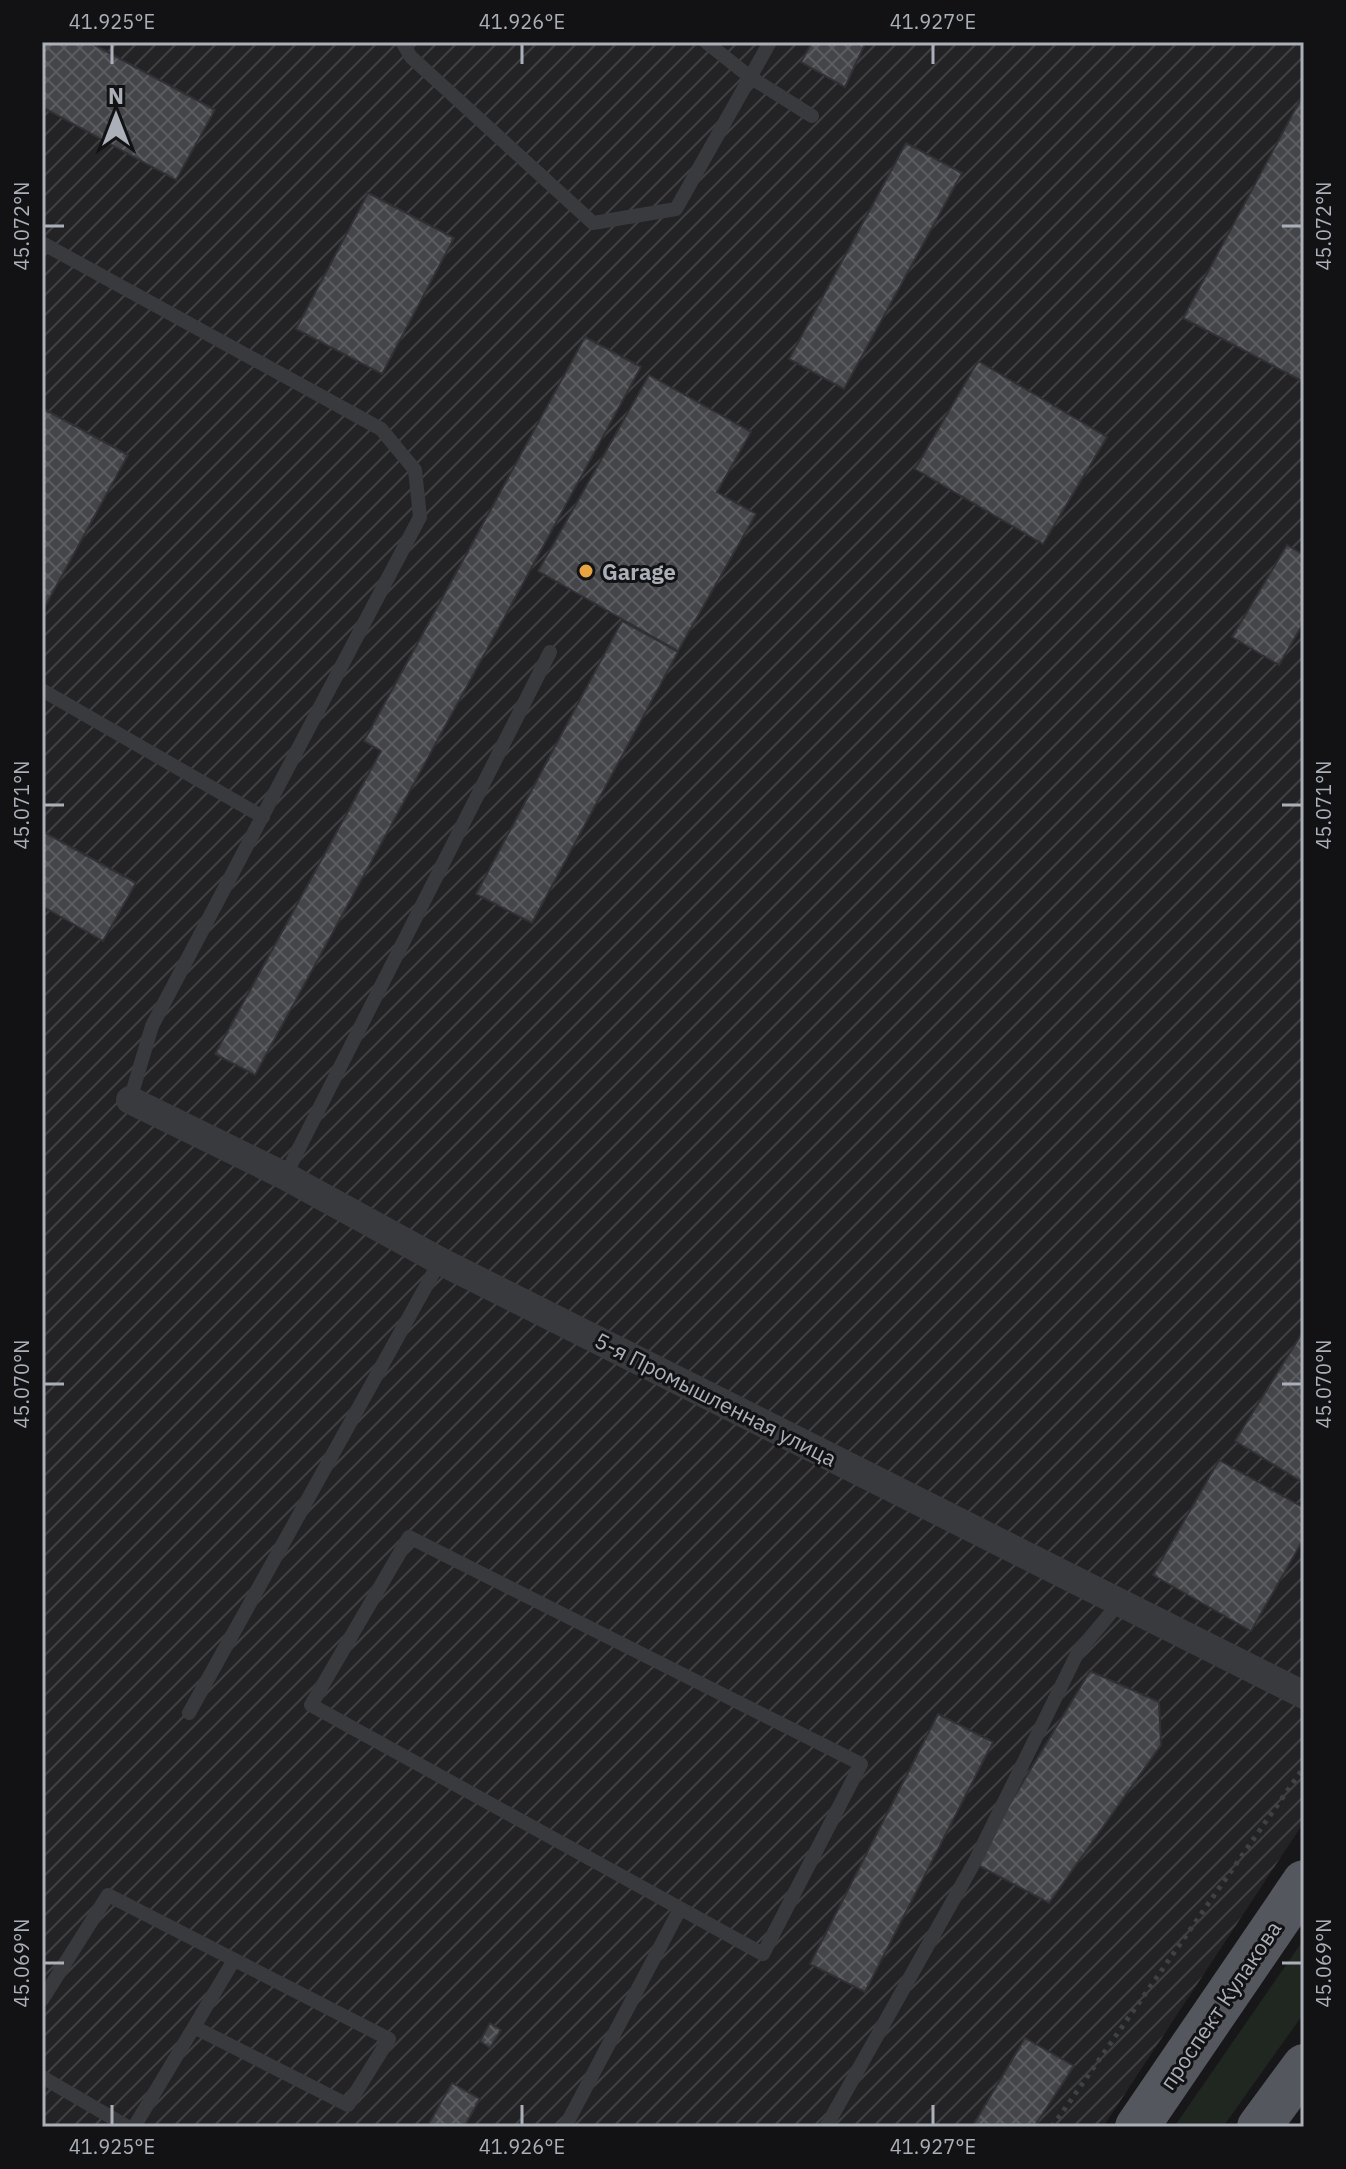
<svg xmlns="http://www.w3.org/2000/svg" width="1346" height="2169" viewBox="0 0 1346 2169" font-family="'IBM Plex Sans',sans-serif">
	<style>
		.industrial { fill: url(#industrial-furrows) }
		.green { fill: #1f2720 }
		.building { fill: url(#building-cross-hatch); stroke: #313135; stroke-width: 2 }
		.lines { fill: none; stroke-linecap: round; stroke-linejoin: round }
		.path { stroke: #3e4145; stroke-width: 5; stroke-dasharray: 4 6; stroke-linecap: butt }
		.lane { stroke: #383a3e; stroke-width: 14 }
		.street { stroke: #383a3e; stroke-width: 28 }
		.primary { stroke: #54575d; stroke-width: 44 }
		.ticks { fill: none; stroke: #aaafb8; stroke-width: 3 }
		.poi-dot { fill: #e8a440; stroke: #121214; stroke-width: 3 }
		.labels { text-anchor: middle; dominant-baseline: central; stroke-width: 6; stroke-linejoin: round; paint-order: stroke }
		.poi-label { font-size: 22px; font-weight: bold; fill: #aaafb8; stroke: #121214; text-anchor: start }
		.street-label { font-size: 22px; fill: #aaafb8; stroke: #121214 }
		.neatline { fill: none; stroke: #aaafb8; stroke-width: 3 }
		.ticks-label { font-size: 20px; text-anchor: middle; fill: #aaafb8 }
	</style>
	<defs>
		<pattern id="industrial-furrows" width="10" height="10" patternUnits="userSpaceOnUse" patternTransform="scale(2)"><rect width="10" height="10" fill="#232326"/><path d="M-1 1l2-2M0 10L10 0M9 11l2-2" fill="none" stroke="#404043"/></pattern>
		<pattern id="building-cross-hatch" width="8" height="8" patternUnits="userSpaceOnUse" patternTransform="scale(2)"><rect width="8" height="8" fill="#444549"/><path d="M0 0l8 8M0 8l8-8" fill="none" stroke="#5c5d61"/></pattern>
	</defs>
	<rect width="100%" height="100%" fill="#171719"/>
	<polygon class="industrial" points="42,42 1304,42 1304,1822 1103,2127 42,2127"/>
	<polygon class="green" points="1304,1939 1304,2013 1223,2127 1174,2127"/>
	<g class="building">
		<polygon points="42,42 89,42 215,110 176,180 42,107"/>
		<polygon points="812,42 863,42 865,44 845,87 801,62"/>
		<polygon points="1304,93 1304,382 1183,318"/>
		<polygon points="906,143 962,173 844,389 789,359"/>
		<polygon points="368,193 454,238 382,374 296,329"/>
		<polygon points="585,337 641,367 255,1075 215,1054 381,751 364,741"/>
		<polygon points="978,361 1107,437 1043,544 915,469"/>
		<polygon points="649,375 751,432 717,492 756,514 678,651 538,571"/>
		<polygon points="42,408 128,455 42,612"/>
		<polygon points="1287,545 1304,555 1304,622 1279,665 1232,637"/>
		<polygon points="622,621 678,652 532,923 476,894"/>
		<polygon points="42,831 136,883 103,941 42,906"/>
		<polygon points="1304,1330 1304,1483 1235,1441"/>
		<polygon points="1219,1460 1304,1508 1304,1538 1251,1631 1153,1575"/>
		<polygon points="1090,1671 1159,1702 1161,1745 1049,1903 974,1863"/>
		<polygon points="938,1714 993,1742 865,1992 810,1964"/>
		<polygon points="490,2023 501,2030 490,2048 480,2041"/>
		<polygon points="1025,2038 1074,2066 1034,2127 972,2127"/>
		<polygon points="452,2083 480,2099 464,2127 427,2127"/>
	</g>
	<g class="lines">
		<polyline class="path" points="1052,2127 1304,1767"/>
		<g class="lane">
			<polyline points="402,42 411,57 593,223 676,209 770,42"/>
			<polyline points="706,42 750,77 812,116"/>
			<polyline points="42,243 381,429 415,470 420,517 152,1026 130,1100"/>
			<polyline points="42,690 263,817"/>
			<polyline points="285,1176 550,652"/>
			<polygon points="409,1537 861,1764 763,1954 311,1705"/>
			<polyline points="189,1713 440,1261"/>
			<polyline points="42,2000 108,1895 389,2039 348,2105 194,2027 134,2127"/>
			<polyline points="194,2027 234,1960"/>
			<polyline points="42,2077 128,2127"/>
			<polyline points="565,2127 680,1909"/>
			<polyline points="826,2127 974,1863 1078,1652 1120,1602"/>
		</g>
		<polyline class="street" points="130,1100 285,1176 440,1261 1304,1695"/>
		<g class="primary">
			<polyline points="1137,2127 1304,1882"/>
			<polyline points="1259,2127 1304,2066"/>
		</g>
	</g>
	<path class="ticks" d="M112 44V64M522 44V64M933 44V64M44 226H64M1282 226H1302M44 805H64M1282 805H1302M44 1384H64M1282 1384H1302M44 1963H64M1282 1963H1302M112 2105V2125M522 2105V2125M933 2105V2125"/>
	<circle class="poi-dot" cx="586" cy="571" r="8"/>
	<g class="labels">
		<g class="poi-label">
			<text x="602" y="571">Garage</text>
		</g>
		<g class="street-label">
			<text transform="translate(716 1399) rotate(27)">5-я Промышленная улица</text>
			<text transform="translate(1220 2005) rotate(-56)">проспект Кулакова</text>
		</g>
	</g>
	<rect width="1346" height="2169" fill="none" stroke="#121214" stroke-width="88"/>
	<g transform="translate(116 116)" stroke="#121214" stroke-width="6" paint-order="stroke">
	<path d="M0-6L14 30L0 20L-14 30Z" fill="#aaafb8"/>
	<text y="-12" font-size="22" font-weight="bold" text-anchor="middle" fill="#aaafb8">N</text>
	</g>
	<rect x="44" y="44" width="1258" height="2081" class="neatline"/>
	<g class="ticks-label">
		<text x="112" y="29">41.925°E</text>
		<text x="522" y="29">41.926°E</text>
		<text x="933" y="29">41.927°E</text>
		<text transform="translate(22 226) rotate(-90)" y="7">45.072°N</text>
		<text transform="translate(1324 226) rotate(-90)" y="7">45.072°N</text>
		<text transform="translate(22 805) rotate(-90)" y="7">45.071°N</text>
		<text transform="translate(1324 805) rotate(-90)" y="7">45.071°N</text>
		<text transform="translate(22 1384) rotate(-90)" y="7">45.070°N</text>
		<text transform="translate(1324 1384) rotate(-90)" y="7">45.070°N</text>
		<text transform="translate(22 1963) rotate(-90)" y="7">45.069°N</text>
		<text transform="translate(1324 1963) rotate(-90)" y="7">45.069°N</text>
		<text x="112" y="2154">41.925°E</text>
		<text x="522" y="2154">41.926°E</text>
		<text x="933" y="2154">41.927°E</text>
	</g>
</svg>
